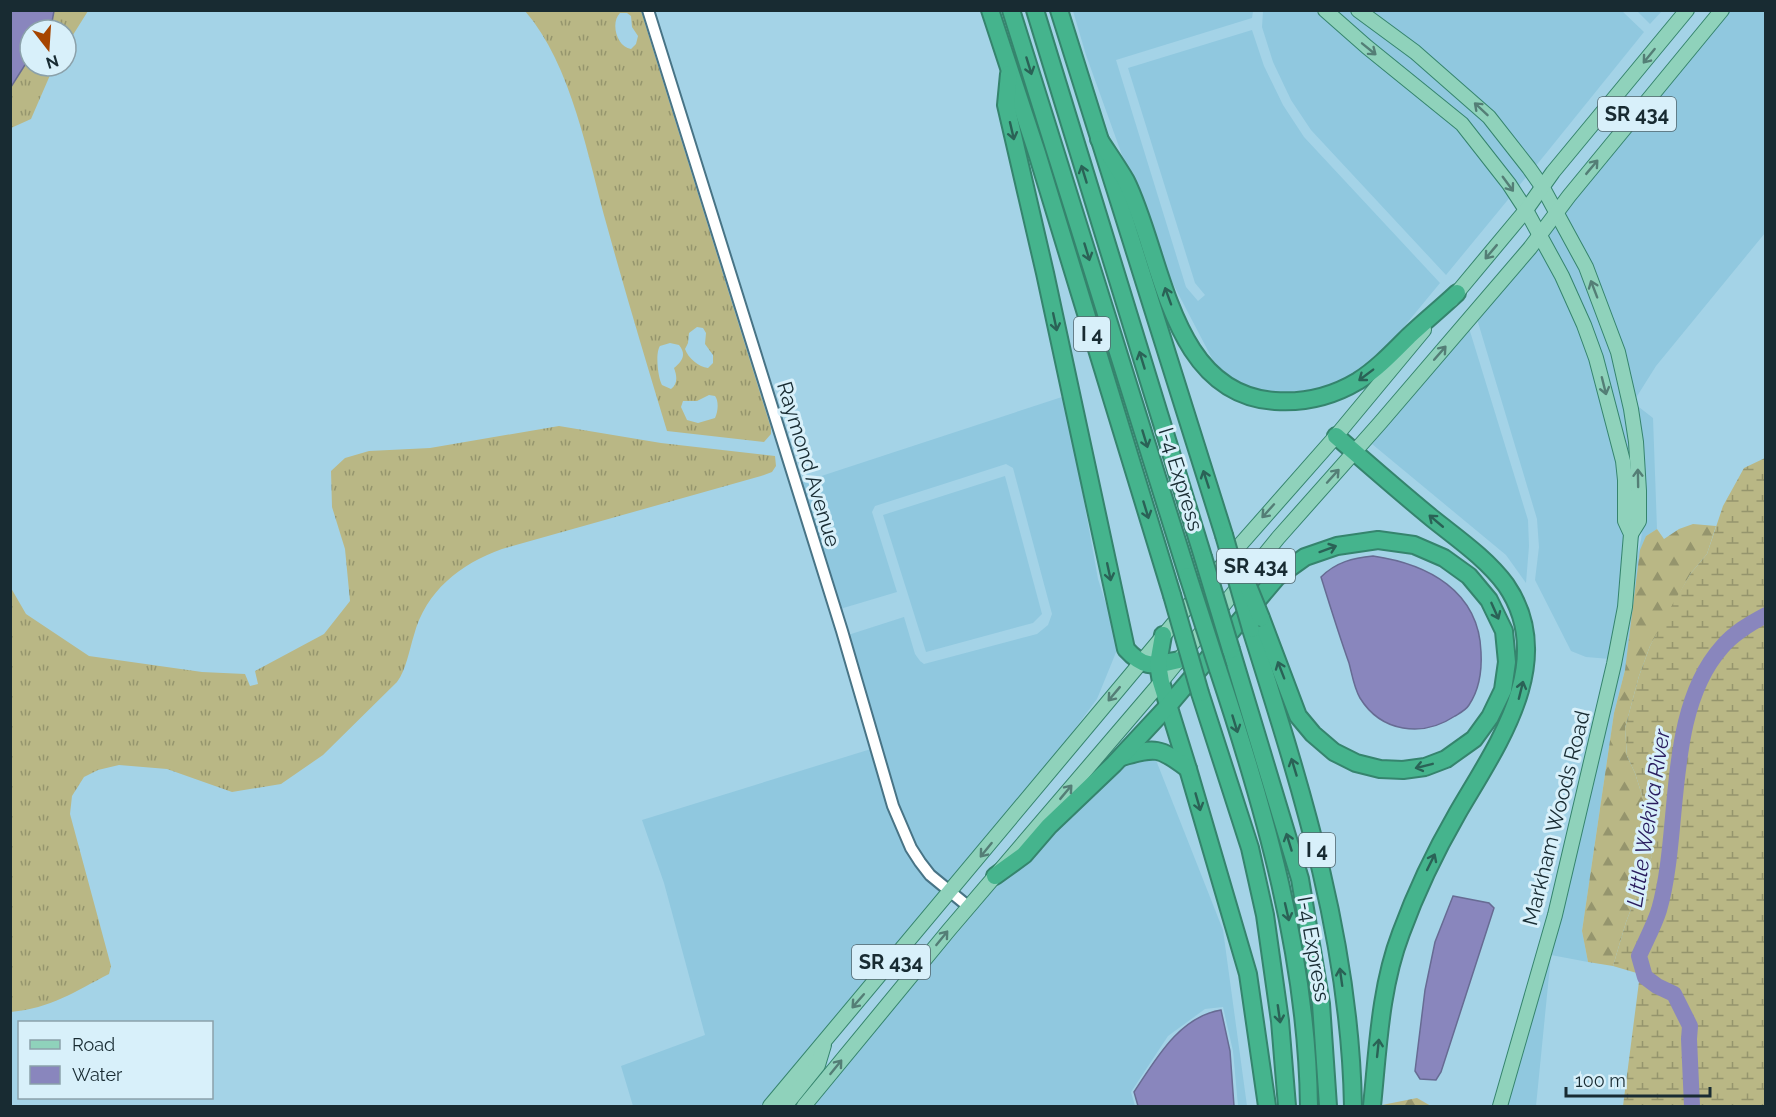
<svg xmlns="http://www.w3.org/2000/svg" width="1776" height="1117" viewBox="0 0 1776 1117" font-family="Raleway,sans-serif">
	<style>
		.built { fill: #90c8df }
		.grass { fill: url(#grass-tufts); fill-rule: evenodd }
		.forest { fill: url(#forest-firs) }
		.wetland { fill: url(#wetland-marsh) }
		.water { fill: #8986bd; stroke: #676b93; stroke-width: 1.5 }
		.lines { fill: none; stroke-linecap: round; stroke-linejoin: round }
		.river { stroke: #8986bd; stroke-width: 16 }
		.minor-casing { stroke: #487486; stroke-width: 14 }
		.major-casing { stroke: #35846d; stroke-width: 16 }
		.highway-casing { stroke: #35846d; stroke-width: 20 }
		.minor { stroke: #fff; stroke-width: 10 }
		.major { stroke: #8fd2bb; stroke-width: 14 }
		.highway { stroke: #45b48d; stroke-width: 16 }
		.highway-bridge-casing { stroke: #35846d; stroke-width: 20; stroke-linecap: butt }
		.highway-bridge { stroke: #45b48d; stroke-width: 16 }
		.oneway { stroke: #547e76 }
		.oneway2 { stroke: #2a6256 }
		.labels { text-anchor: middle; dominant-baseline: central; stroke-width: 6; stroke-linejoin: round; paint-order: stroke }
		.shield { fill: #d8f0fa; stroke: #52666e; stroke-width: 1.5 }
		.shield-label { font-size: 20px; font-weight: bold; fill: #182b32 }
		.street-label { font-size: 21px; fill: #182b32; stroke: #d8f0fa }
		.water-label { font-size: 22px; font-style: italic; fill: #291c5e; stroke: #d8f0fa }
	</style>
	<defs>
		<pattern id="grass-tufts" width="24" height="20" patternUnits="userSpaceOnUse" patternTransform="scale(1.5)"><rect width="24" height="20" fill="#b9b785"/><path d="M3 7l-1-3M5 7V3M7 7l1-3M15 17l-1-3M17 17v-4M19 17l1-3" fill="none" stroke="#95956d"/></pattern>
		<pattern id="forest-firs" width="22" height="20" patternUnits="userSpaceOnUse" patternTransform="scale(1.5)"><rect width="22" height="20" fill="#b9b785"/><path d="M5 1l3.5 6h-7zM16 11l3.5 6h-7z" fill="#95956d"/></pattern>
		<pattern id="wetland-marsh" width="20" height="14" patternUnits="userSpaceOnUse" patternTransform="scale(1.5)"><rect width="20" height="14" fill="#b9b785"/><path d="M1 5h8M5 5V1M11 12h8M15 12V8" fill="none" stroke="#95956d"/></pattern>
	</defs>
	<rect width="100%" height="100%" fill="#a4d3e7"/>
	<g class="built">
		<polygon points="1073,11 1253,11 1252,18 1116,60 1186,287 1198,301 1205,295 1195,283 1128,68 1252,30 1264,66 1283,105 1304,137 1440,283 1379,357 1368,367 1326,389 1292,396 1240,386 1217,368 1158,255 1086,55"/>
		<polygon points="1263,11 1317,11 1364,51 1459,128 1511,196 1446,275 1311,130 1291,100 1273,62 1262,27"/>
		<polygon points="1333,11 1349,11 1412,56 1475,109 1528,175 1517,188 1513,181"/>
		<polygon points="1367,11 1622,11 1644,32 1535,167"/>
		<polygon points="1637,11 1662,11 1650,24"/>
		<polygon points="1729,11 1765,11 1765,233 1656,366 1634,401 1562,214"/>
		<polygon points="1556,223 1581,269 1613,353 1631,442 1633,513 1628,460 1546,237"/>
		<polygon points="1539,245 1558,278 1592,360 1618,462 1626,552 1620,605 1610,659 1586,657 1571,651 1535,580 1539,547 1537,519 1477,319"/>
		<polygon points="1469,328 1528,520 1529,546 1526,583 1506,555 1372,444"/>
		<polygon points="1065,396 1098,579 1119,645 1097,699 1054,757 950,885 934,871 924,858 905,824 848,635 904,617 915,654 920,661 924,664 1037,634 1048,625 1052,614 1013,468 1006,464 875,506 872,512 897,592 840,609 800,483"/>
		<polygon points="1635,404 1653,418 1657,529 1646,536 1625,670 1614,713 1582,931 1588,962 1551,955 1536,1106 1506,1106 1641,540 1643,520"/>
		<polygon points="1005,476 1042,614 1033,623 926,652 883,515"/>
		<polygon points="871,749 889,807 907,850 926,878 943,893 823,1033 821,1033 821,1037 764,1106 633,1106 621,1066 705,1035 664,883 642,820"/>
		<polygon points="1154,755 1223,930 1247,1106 1238,1106 1233,1051 1223,1007 1205,1009 1168,1036 1131,1092 1135,1106 811,1106 1008,873 1124,762"/>
	</g>
	<g class="grass">
		<polygon points="11,11 88,11 66,46 66,30 30,30 30,66 54,66 31,119 11,128"/>
		<path d="M525 11H641L771 428V434L764 442 667 431C646 362 626 295 607 226 588 158 572 65 525 11ZM620 13H627L631 16 632 27 638 36 636 44 631 49C617 47 610 23 620 13ZM697 327 703 328 706 333 705 344 713 355V363L708 368C699 367 688 358 685 349L688 343 689 333ZM670 343 679 345C687 355 682 361 674 368 677 376 678 384 671 389L662 385C658 378 655 353 660 346ZM709 395 715 396C719 401 718 412 715 418L698 423 687 420 681 407 683 401H697Z"/>
		<path d="M559 426 661 443 775 456 776 466 772 472 761 476 502 549C460 564 426 591 414 635 409 651 406 670 397 682L323 755 281 784 232 792 167 769 119 765 98 770 84 777 72 796 70 814 111 966 109 974C74 992 51 1008 11 1012V588L26 614 89 656 202 672 245 674 250 686 258 684 255 671 324 634 350 601 345 549 332 507 331 471 345 458 369 451 430 448Z"/>
	</g>
	<g class="forest">
		<polygon points="1693,524 1716,526 1707,554 1691,573 1650,646 1639,676 1625,728 1627,756 1635,773 1646,808 1652,856 1626,922 1613,966 1588,962 1582,931 1614,713 1625,670 1640,550 1646,536 1657,529 1664,539 1679,529"/>
		<polygon points="1417,1098 1431,1106 1382,1106 1382,1105"/>
	</g>
	<polygon class="wetland" points="1765,458 1765,1106 1623,1106 1640,974 1613,966 1626,922 1652,856 1646,808 1635,773 1627,756 1625,728 1639,676 1650,646 1665,617 1691,573 1707,554 1723,506 1744,468"/>
	<g class="water">
		<polygon points="11,10 54,11 52,22 47,30 30,30 30,57 11,87"/>
		<path d="M1373 556C1428 564 1479 591 1481 652 1482 670 1479 690 1469 705 1466 710 1460 713 1455 716 1422 738 1381 732 1360 698 1354 688 1352 674 1349 663 1339 635 1330 606 1321 577 1336 562 1353 558 1373 556Z"/>
		<polygon points="1453,896 1489,903 1494,908 1441,1072 1436,1080 1420,1079 1415,1071 1425,990 1435,942"/>
		<path d="M1221 1010 1230 1051 1234 1106H1138L1134 1092C1156 1059 1179 1017 1221 1010Z"/>
	</g>
	<g class="lines">
		<path class="river" d="M1692 1106 1689 1039 1690 1026 1674 994 1657 986 1645 977 1639 956C1645 942 1654 926 1659 910 1682 830 1664 712 1722 647 1734 633 1749 624 1766 615"/>
		<g class="minor-casing">
			<polyline id="minor" points="648,10 842,631 893,806 911,848 920,862 930,875 969,907"/>
		</g>
		<g class="major-casing">
			<g id="major">
				<polyline points="1325,10 1367,47 1462,124 1509,184 1526,210 1562,276 1584,325 1596,358 1623,461 1625,480 1625,521 1631,534 1625,607 1614,664 1555,915 1500,1106"/>
				<polyline points="1358,10 1415,52 1489,117 1529,168 1543,188 1586,267 1618,352 1631,409 1636,442 1639,491 1639,521 1631,534"/>
				<polyline points="1451,300 1526,210 1553,172 1687,10"/>
				<polyline points="770,1106 1225,562 1336,436 1424,330"/>
				<polyline points="785,1106 818,1065 824,1045"/>
				<polyline points="804,1106 949,930 1161,682 1278,538 1380,423 1530,248 1569,196 1722,10"/>
			</g>
		</g>
		<g class="highway-casing">
			<g id="highway">
				<polyline points="990,10 1037,153 1172,595"/>
				<polyline points="1011,10 1188,576"/>
				<polyline points="1035,10 1203,557"/>
				<polyline points="1059,10 1224,535"/>
				<path d="M1009 74 1006 105 1045 273 1126 649C1145 670 1154 665 1179 660"/>
				<path d="M1099 139C1108 153 1118 167 1126 181 1163 255 1169 394 1275 401 1304 403 1333 396 1358 381 1377 369 1393 352 1409 336 1425 321 1441 308 1457 293"/>
				<path d="M1336 436C1368 464 1400 492 1433 519 1458 539 1487 559 1506 585 1559 662 1495 748 1457 814 1435 852 1416 892 1401 933 1380 988 1378 1048 1372 1106"/>
				<path d="M1251 629C1301 788 1350 939 1353 1106"/>
				<polyline points="1163,635 1158,664 1161,682 1188,769 1248,974 1267,1106"/>
				<polyline points="1231,650 1300,879 1321,1004 1328,1106"/>
				<path d="M1218 669C1265 810 1307 957 1309 1106"/>
				<polyline points="1200,693 1250,848 1265,915 1280,1021 1287,1106"/>
				<path d="M1122 757C1155 747 1160 747 1188 769"/>
				<polyline points="995,876 1024,855 1049,826 1114,764 1168,706 1277,577 1305,557 1337,546 1378,540 1414,545 1444,558 1469,576 1489,600 1504,631 1507,662 1503,690 1490,717 1474,739 1446,759 1425,767 1403,770 1380,769 1356,763 1334,752 1313,734 1298,716 1261,618"/>
			</g>
		</g>
		<use href="#minor" class="minor"/>
		<use href="#major" class="major"/>
		<use href="#highway" class="highway"/>
		<g class="highway-bridge-casing">
			<g id="highway-bridge">
				<polyline points="1224,535 1251,629"/>
				<polyline points="1203,557 1231,650"/>
				<polyline points="1188,576 1218,669"/>
				<polyline points="1246,581 1261,618"/>
				<polyline points="1172,595 1200,693"/>
			</g>
		</g>
		<use href="#highway-bridge" class="highway-bridge"/>
	</g>
	<defs><path id="oneway-shaft" d="M-6 0H5M1.5-3L5.5 0L1.5 3" fill="none" stroke-width="1.6" stroke-linecap="round" stroke-linejoin="round" transform="scale(1.5)"/></defs>
	<g class="oneway">
		<use href="#oneway-shaft" transform="translate(1369 49) rotate(39)"/>
		<use href="#oneway-shaft" transform="translate(1649 56) rotate(129)"/>
		<use href="#oneway-shaft" transform="translate(1481 109) rotate(-137)"/>
		<use href="#oneway-shaft" transform="translate(1592 167) rotate(-50)"/>
		<use href="#oneway-shaft" transform="translate(1508 184) rotate(54)"/>
		<use href="#oneway-shaft" transform="translate(1491 252) rotate(130)"/>
		<use href="#oneway-shaft" transform="translate(1594 289) rotate(-111)"/>
		<use href="#oneway-shaft" transform="translate(1440 353) rotate(-49)"/>
		<use href="#oneway-shaft" transform="translate(1604 386) rotate(76)"/>
		<use href="#oneway-shaft" transform="translate(1333 476) rotate(-48)"/>
		<use href="#oneway-shaft" transform="translate(1638 478) rotate(-91)"/>
		<use href="#oneway-shaft" transform="translate(1268 511) rotate(132)"/>
		<use href="#oneway-shaft" transform="translate(1114 694) rotate(130)"/>
		<use href="#oneway-shaft" transform="translate(1066 792) rotate(-50)"/>
		<use href="#oneway-shaft" transform="translate(986 850) rotate(129)"/>
		<use href="#oneway-shaft" transform="translate(942 938) rotate(-51)"/>
		<use href="#oneway-shaft" transform="translate(858 1001) rotate(131)"/>
		<use href="#oneway-shaft" transform="translate(836 1067) rotate(-51)"/>
	</g>
	<g class="oneway2">
		<use href="#oneway-shaft" transform="translate(1029 66) rotate(73)"/>
		<use href="#oneway-shaft" transform="translate(1012 131) rotate(77)"/>
		<use href="#oneway-shaft" transform="translate(1084 174) rotate(-107)"/>
		<use href="#oneway-shaft" transform="translate(1087 252) rotate(73)"/>
		<use href="#oneway-shaft" transform="translate(1168 296) rotate(-110)"/>
		<use href="#oneway-shaft" transform="translate(1055 322) rotate(78)"/>
		<use href="#oneway-shaft" transform="translate(1142 360) rotate(-107)"/>
		<use href="#oneway-shaft" transform="translate(1366 375) rotate(143)"/>
		<use href="#oneway-shaft" transform="translate(1145 439) rotate(73)"/>
		<use href="#oneway-shaft" transform="translate(1206 479) rotate(-108)"/>
		<use href="#oneway-shaft" transform="translate(1146 510) rotate(73)"/>
		<use href="#oneway-shaft" transform="translate(1436 521) rotate(-140)"/>
		<use href="#oneway-shaft" transform="translate(1328 549) rotate(-20)"/>
		<use href="#oneway-shaft" transform="translate(1109 572) rotate(78)"/>
		<use href="#oneway-shaft" transform="translate(1495 611) rotate(66)"/>
		<use href="#oneway-shaft" transform="translate(1281 670) rotate(-111)"/>
		<use href="#oneway-shaft" transform="translate(1521 690) rotate(-76)"/>
		<use href="#oneway-shaft" transform="translate(1235 724) rotate(73)"/>
		<use href="#oneway-shaft" transform="translate(1424 766) rotate(166)"/>
		<use href="#oneway-shaft" transform="translate(1294 767) rotate(-107)"/>
		<use href="#oneway-shaft" transform="translate(1198 802) rotate(74)"/>
		<use href="#oneway-shaft" transform="translate(1289 842) rotate(-107)"/>
		<use href="#oneway-shaft" transform="translate(1431 862) rotate(-64)"/>
		<use href="#oneway-shaft" transform="translate(1287 912) rotate(77)"/>
		<use href="#oneway-shaft" transform="translate(1341 977) rotate(-98)"/>
		<use href="#oneway-shaft" transform="translate(1279 1014) rotate(82)"/>
		<use href="#oneway-shaft" transform="translate(1378 1048) rotate(-84)"/>
	</g>
	<g class="labels">
		<g class="shield">
			<rect x="1598" y="97" width="78" height="34" rx="4.5"/>
			<rect x="1074" y="317" width="36" height="34" rx="4.5"/>
			<rect x="1217" y="549" width="78" height="34" rx="4.5"/>
			<rect x="1299" y="833" width="36" height="34" rx="4.5"/>
			<rect x="852" y="945" width="78" height="34" rx="4.5"/>
		</g>
		<g class="shield-label">
			<text x="1637" y="114">SR 434</text>
			<text x="1092" y="334">I 4</text>
			<text x="1256" y="566">SR 434</text>
			<text x="1317" y="850">I 4</text>
			<text x="891" y="962">SR 434</text>
		</g>
		<g class="street-label">
			<text transform="translate(809 464) rotate(73)">Raymond Avenue</text>
			<text transform="translate(1181 479) rotate(73)">I-4 Express</text>
			<text transform="translate(1556 818) rotate(-76)">Markham Woods Road</text>
			<text transform="translate(1314 949) rotate(80)">I-4 Express</text>
		</g>
		<g class="water-label">
			<text transform="translate(1648 818) rotate(-81)">Little Wekiva River</text>
		</g>
	</g>
	<rect width="1776" height="1117" fill="none" stroke="#182b32" stroke-width="24"/>
	<rect x="18" y="1021" width="195" height="78" fill="#d8f0fa" stroke="#8ba1aa" stroke-width="1.5"/>
	<rect x="30" y="1040" width="30" height="9" fill="#8fd2bb" stroke="#8ba1aa" stroke-width="1.5"/>
	<text x="72" y="1051" font-size="18" fill="#182b32">Road</text>
	<rect x="30" y="1066" width="30" height="18" fill="#8986bd" stroke="#8ba1aa" stroke-width="1.5"/>
	<text x="72" y="1081" font-size="18" fill="#182b32">Water</text>
	<g transform="translate(48 48) rotate(163)"><circle r="28" fill="#d8f0fa" stroke="#8ba1aa" stroke-width="1.5"/>
	<path d="M0-4.5L10 22L0 15L-10 22Z" fill="#a64500"/>
	<text y="-9" font-size="16" font-weight="bold" text-anchor="middle" fill="#182b32">N</text>
	</g>
	<path d="M1566 1087v9h144v-9" fill="none" stroke="#182b32" stroke-width="3"/>
	<text x="1575" y="1087" font-size="18" fill="#182b32" stroke="#d8f0fa" stroke-width="4.5" paint-order="stroke">100 m</text>
</svg>
